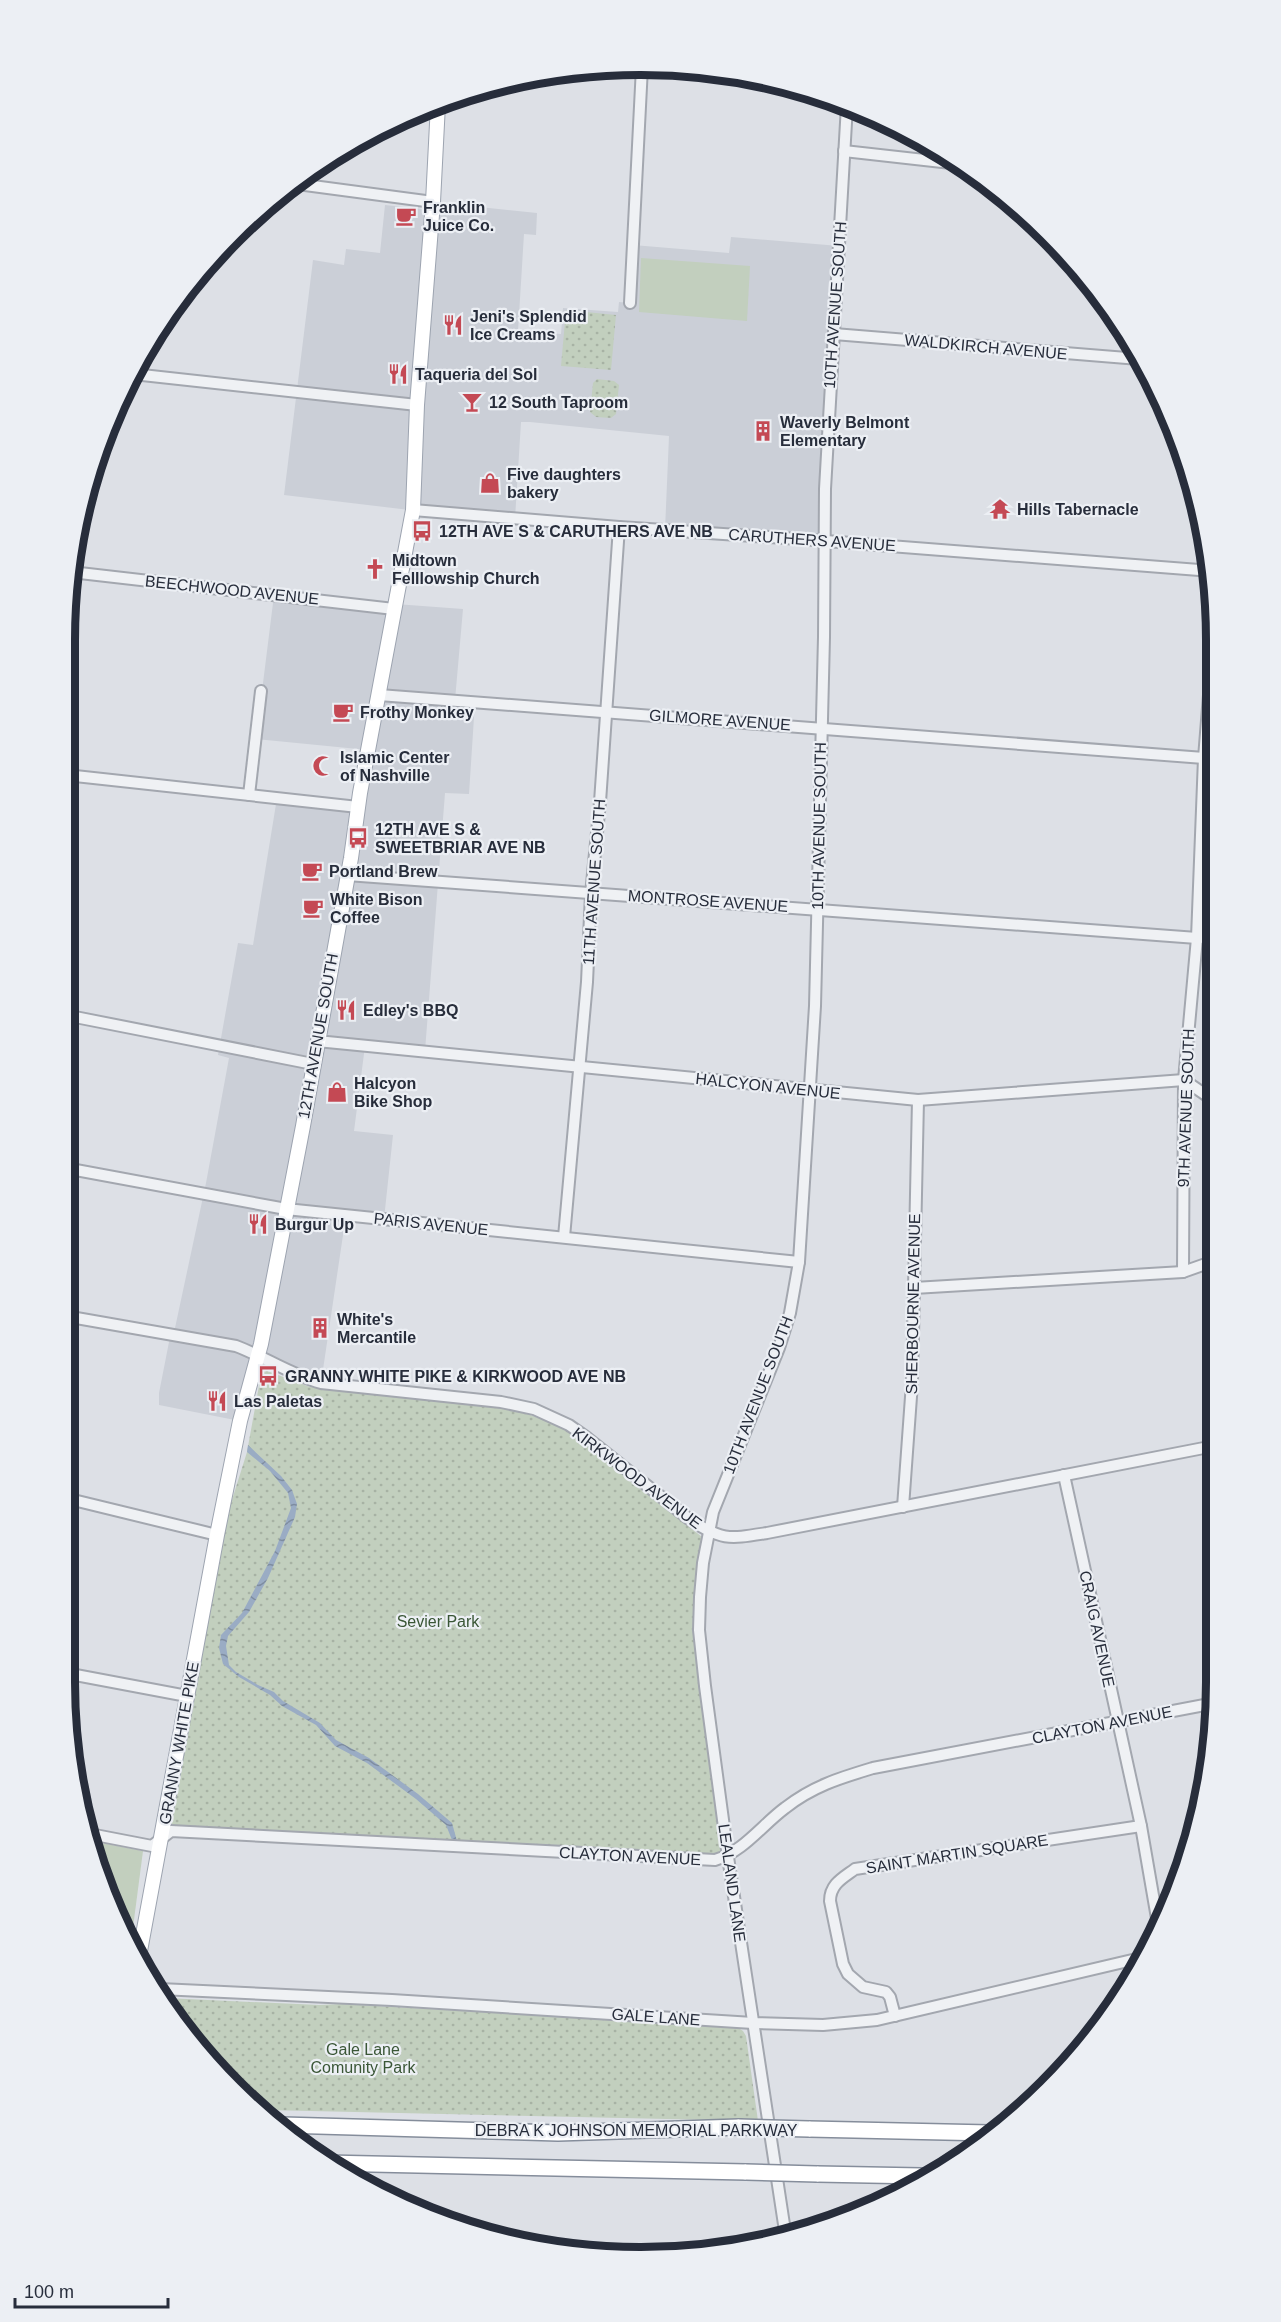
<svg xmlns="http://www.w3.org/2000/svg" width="1281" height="2322" viewBox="0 0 1281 2322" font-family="Helvetica,sans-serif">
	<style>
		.built { fill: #cbcfd7 }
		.grass { fill: #c2cfbe }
		.park { fill: url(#park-dots) }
		.water { fill: url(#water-waves) }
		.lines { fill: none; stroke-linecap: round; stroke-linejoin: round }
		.minor-casing { stroke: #a3a7af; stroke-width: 14 }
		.major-casing { stroke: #9da4b0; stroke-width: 16 }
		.highway-casing { stroke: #858d9b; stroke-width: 18 }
		.minor { stroke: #eff1f4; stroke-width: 10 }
		.major { stroke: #fff; stroke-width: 14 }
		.highway { stroke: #fff; stroke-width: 15 }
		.highway-bridge-casing { stroke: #858d9b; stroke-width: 18; stroke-linecap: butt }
		.highway-bridge { stroke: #fff; stroke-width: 15 }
		.labels { text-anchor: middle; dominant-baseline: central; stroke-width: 4.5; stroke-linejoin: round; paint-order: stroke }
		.poi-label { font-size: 16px; font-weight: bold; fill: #272d3b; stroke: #eceff4; text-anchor: start }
		.street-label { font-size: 16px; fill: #272d3b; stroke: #eceff4 }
		.park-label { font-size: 16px; fill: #3a5636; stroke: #eceff4 }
		.rim { fill: none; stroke: #272d3b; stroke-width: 8 }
	</style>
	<defs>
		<pattern id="park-dots" width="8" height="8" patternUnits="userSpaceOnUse" patternTransform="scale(1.5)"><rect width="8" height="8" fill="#c2cfbe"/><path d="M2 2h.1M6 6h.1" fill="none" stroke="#a7b2a4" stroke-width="1.8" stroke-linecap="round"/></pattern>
		<pattern id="water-waves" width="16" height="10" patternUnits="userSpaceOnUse" patternTransform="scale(1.5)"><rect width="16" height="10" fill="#9aacc4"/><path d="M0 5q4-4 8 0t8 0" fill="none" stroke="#7e8ca0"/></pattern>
	</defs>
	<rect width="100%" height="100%" fill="#dde0e6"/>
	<g class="built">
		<polygon points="433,202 537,213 536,235 524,234 518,331 561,334 563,308 618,312 619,302 630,303 633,245 729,253 731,237 839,246 824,541 665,530 669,436 530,422 521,422 515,519 443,514 284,495 313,260 344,265 346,249 380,253 385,205 422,209 422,211 432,213"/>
		<polygon points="274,595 463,609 455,700 475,702 469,794 445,793 425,1051 365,1046 354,1131 393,1135 384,1219 346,1215 321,1383 258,1355 240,1421 159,1405 159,1393 169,1342 175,1328 206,1183 229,1058 218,1055 238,943 253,945 277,798 357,807 368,750 256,739"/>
	</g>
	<g class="grass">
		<polygon points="641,258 750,266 747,321 639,312"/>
		<polygon points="91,1841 143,1851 132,1935 95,1867"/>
	</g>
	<g class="park">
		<polygon points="566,310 616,315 611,370 561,366"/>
		<polygon points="597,379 614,381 619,385 616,414 611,418 596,417 590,412 593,383"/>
		<polygon points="262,1369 310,1387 515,1409 559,1426 581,1440 702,1537 695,1584 694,1626 697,1667 725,1857 457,1841 171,1826 226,1519 247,1452"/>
		<polygon points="165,1998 319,2005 343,2004 737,2027 743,2031 746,2036 758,2121 266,2110 184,2032"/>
	</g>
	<polygon class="water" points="248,1445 281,1476 292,1490 297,1504 295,1517 268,1578 249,1612 228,1636 226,1646 229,1665 236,1672 258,1685 274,1692 283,1701 320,1723 336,1740 369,1758 418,1794 452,1823 457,1841 452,1840 446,1825 416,1799 367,1763 335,1746 316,1725 282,1706 270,1695 239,1677 223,1664 219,1648 221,1635 242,1613 275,1551 291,1508 288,1493 270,1471 247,1452"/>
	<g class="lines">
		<g class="minor-casing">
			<g id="minor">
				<polyline points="844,151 960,164"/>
				<polyline points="290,183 433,202"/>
				<polyline points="630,303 642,67"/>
				<polyline points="834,334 1139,359"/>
				<polyline points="133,374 417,405"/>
				<polyline points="413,510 619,527 813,540 1212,571"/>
				<polyline points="71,572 394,609"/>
				<polyline points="66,642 83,496"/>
				<polyline points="379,695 1204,758"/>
				<polyline points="66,775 358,807"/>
				<polyline points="249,795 261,691"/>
				<polyline points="347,875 1197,938 1213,937"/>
				<polyline points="65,1015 313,1064"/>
				<polyline points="317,1041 918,1100 1184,1080 1213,1100"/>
				<polyline points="65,1168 286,1209 799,1262"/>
				<polyline points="564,1237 587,982 591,894 600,802 619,527"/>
				<polyline points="1183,1272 1184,1080 1197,938 1204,758 1212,657"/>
				<polyline points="914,1288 1183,1272 1214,1261"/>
				<path d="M65 1316 236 1346C265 1357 291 1375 321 1383L501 1402 534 1409 569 1425 586 1437 689 1519C722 1541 729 1539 767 1533L1214 1446"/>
				<polyline points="1064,1475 1141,1826 1158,1924"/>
				<polyline points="65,1498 217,1535"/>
				<polyline points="903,1507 912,1383 918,1100"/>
				<polyline points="65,1673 187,1696"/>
				<path d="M90 1834 152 1846 171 1831 715 1860C743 1852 762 1825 785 1808 813 1786 840 1778 873 1768L1215 1703"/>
				<polyline points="160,1989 392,2000 753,2023 823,2025 877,2020 1145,1957"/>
				<path d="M895 2016 890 1997 886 1992 863 1987 848 1974 843 1964 830 1901C830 1884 843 1878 855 1869L1141 1826"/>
				<polyline points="785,2231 728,1857 705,1686 699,1630 700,1597 703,1563 713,1512 779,1348 790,1313 799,1262 815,1006 824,637 825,489 847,105"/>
			</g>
		</g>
		<g class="major-casing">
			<polyline id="major" points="140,1951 217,1535 240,1421 261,1344 303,1126 351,858 360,793 413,510 417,405 433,202 438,104"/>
		</g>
		<g class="highway-casing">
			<g id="highway">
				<polyline points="283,2125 558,2133 739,2127"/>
				<polyline points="809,2129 990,2133"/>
				<polyline points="326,2163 746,2172"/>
				<polyline points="817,2174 921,2176"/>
			</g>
		</g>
		<use href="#minor" class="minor"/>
		<use href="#major" class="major"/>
		<use href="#highway" class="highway"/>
		<g class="highway-bridge-casing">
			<g id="highway-bridge">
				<polyline points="739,2127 809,2129"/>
				<polyline points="746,2172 817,2174"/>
			</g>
		</g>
		<use href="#highway-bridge" class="highway-bridge"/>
	</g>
	<defs>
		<g id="cafe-bare" transform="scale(1.62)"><path d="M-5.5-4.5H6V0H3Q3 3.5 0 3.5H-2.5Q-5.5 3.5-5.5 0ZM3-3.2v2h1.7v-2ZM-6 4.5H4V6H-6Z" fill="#c44954" stroke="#eceff4" stroke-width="2.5" paint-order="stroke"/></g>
		<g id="restaurant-bare" transform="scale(1.62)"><path d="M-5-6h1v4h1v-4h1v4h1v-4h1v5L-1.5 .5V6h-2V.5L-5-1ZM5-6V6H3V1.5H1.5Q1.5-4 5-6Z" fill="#c44954" stroke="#eceff4" stroke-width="2.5" paint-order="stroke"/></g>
		<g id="bar-bare" transform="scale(1.62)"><path d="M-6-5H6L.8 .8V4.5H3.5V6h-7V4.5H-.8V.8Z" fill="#c44954" stroke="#eceff4" stroke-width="2.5" paint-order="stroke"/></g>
		<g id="building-bare" transform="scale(1.62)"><path d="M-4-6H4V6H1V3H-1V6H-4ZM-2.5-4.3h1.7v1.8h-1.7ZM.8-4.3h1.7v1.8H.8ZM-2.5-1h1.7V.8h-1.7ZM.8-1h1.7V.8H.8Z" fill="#c44954" stroke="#eceff4" stroke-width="2.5" paint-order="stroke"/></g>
		<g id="shop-bare" transform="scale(1.62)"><path d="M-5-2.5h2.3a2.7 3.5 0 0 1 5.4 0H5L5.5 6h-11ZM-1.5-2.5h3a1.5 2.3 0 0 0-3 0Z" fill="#c44954" stroke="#eceff4" stroke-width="2.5" paint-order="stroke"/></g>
		<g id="temple-bare" transform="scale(1.62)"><path d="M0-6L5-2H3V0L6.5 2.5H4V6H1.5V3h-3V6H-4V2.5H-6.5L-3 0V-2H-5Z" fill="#c44954" stroke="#eceff4" stroke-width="2.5" paint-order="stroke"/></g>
		<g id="bus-bare" transform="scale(1.62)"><path d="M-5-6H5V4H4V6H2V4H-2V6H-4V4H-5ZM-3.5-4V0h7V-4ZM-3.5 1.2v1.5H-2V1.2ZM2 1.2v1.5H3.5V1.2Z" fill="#c44954" stroke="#eceff4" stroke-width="2.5" paint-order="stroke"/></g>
		<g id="church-bare" transform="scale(1.62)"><path d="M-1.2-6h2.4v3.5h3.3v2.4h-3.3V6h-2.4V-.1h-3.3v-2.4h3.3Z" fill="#c44954" stroke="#eceff4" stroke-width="2.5" paint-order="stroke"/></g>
		<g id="mosque-bare" transform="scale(1.62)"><path d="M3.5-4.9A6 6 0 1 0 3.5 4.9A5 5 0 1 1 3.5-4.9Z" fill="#c44954" stroke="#eceff4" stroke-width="2.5" paint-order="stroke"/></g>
	</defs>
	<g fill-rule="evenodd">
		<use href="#cafe-bare" x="406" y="216"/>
		<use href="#restaurant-bare" x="453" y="325"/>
		<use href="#restaurant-bare" x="398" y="374"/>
		<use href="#bar-bare" x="472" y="402"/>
		<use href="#building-bare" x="763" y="431"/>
		<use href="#shop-bare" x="490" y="483"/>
		<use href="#temple-bare" x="1000" y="509"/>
		<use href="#bus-bare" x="422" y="531"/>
		<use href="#church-bare" x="375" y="569"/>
		<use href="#cafe-bare" x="343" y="712"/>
		<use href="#mosque-bare" x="323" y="766"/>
		<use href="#bus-bare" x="358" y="838"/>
		<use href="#cafe-bare" x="312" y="871"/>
		<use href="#cafe-bare" x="313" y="908"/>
		<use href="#restaurant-bare" x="346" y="1010"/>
		<use href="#shop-bare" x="337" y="1092"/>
		<use href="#restaurant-bare" x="258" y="1224"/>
		<use href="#building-bare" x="320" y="1328"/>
		<use href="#bus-bare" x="268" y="1376"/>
		<use href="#restaurant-bare" x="217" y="1401"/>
	</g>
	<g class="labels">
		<g class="poi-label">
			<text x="423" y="207">Franklin<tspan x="423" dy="18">Juice Co.</tspan></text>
			<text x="470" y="316">Jeni's Splendid<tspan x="470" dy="18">Ice Creams</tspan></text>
			<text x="415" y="374">Taqueria del Sol</text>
			<text x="489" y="402">12 South Taproom</text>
			<text x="780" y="422">Waverly Belmont<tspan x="780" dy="18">Elementary</tspan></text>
			<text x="507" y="474">Five daughters<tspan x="507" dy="18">bakery</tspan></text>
			<text x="1017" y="509">Hills Tabernacle</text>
			<text x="439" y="531">12TH AVE S &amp; CARUTHERS AVE NB</text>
			<text x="392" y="560">Midtown<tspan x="392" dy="18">Felllowship Church</tspan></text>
			<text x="360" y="712">Frothy Monkey</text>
			<text x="340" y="757">Islamic Center<tspan x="340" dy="18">of Nashville</tspan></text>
			<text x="375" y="829">12TH AVE S &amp;<tspan x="375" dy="18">SWEETBRIAR AVE NB</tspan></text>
			<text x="329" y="871">Portland Brew</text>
			<text x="330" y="899">White Bison<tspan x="330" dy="18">Coffee</tspan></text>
			<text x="363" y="1010">Edley's BBQ</text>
			<text x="354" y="1083">Halcyon<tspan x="354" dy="18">Bike Shop</tspan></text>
			<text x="275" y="1224">Burgur Up</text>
			<text x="337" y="1319">White's<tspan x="337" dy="18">Mercantile</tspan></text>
			<text x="285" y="1376">GRANNY WHITE PIKE &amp; KIRKWOOD AVE NB</text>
			<text x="234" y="1401">Las Paletas</text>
		</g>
		<g class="street-label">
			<text transform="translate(835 305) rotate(-86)">10TH AVENUE SOUTH</text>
			<text transform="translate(986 347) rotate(5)">WALDKIRCH AVENUE</text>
			<text transform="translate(812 540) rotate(4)">CARUTHERS AVENUE</text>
			<text transform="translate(232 590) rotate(6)">BEECHWOOD AVENUE</text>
			<text transform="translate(720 720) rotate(4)">GILMORE AVENUE</text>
			<text transform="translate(819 826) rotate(-89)">10TH AVENUE SOUTH</text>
			<text transform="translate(594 882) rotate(-86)">11TH AVENUE SOUTH</text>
			<text transform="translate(708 901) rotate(4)">MONTROSE AVENUE</text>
			<text transform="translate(318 1036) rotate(-80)">12TH AVENUE SOUTH</text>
			<text transform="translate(768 1086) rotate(6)">HALCYON AVENUE</text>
			<text transform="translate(1186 1108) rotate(-88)">9TH AVENUE SOUTH</text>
			<text transform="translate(431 1224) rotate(6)">PARIS AVENUE</text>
			<text transform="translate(913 1304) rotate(-89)">SHERBOURNE AVENUE</text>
			<text transform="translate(758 1395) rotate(-69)">10TH AVENUE SOUTH</text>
			<text transform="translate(637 1478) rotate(37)">KIRKWOOD AVENUE</text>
			<text transform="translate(1097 1629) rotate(78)">CRAIG AVENUE</text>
			<text transform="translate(1102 1725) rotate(-11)">CLAYTON AVENUE</text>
			<text transform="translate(179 1743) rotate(-80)">GRANNY WHITE PIKE</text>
			<text transform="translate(957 1854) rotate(-9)">SAINT MARTIN SQUARE</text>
			<text transform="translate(630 1856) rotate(3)">CLAYTON AVENUE</text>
			<text transform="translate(732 1883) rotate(82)">LEALAND LANE</text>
			<text transform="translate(656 2017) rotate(4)">GALE LANE</text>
			<text x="636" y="2130">DEBRA K JOHNSON MEMORIAL PARKWAY</text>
		</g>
		<g class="park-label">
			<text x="438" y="1621">Sevier Park</text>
			<text x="363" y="2049">Gale Lane<tspan x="363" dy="18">Comunity Park</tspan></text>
		</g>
	</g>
	<path d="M0 0H1281V2322H0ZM640 75H641A565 565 0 0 1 1206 640V1682A565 565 0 0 1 641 2247H640A565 565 0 0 1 75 1682V640A565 565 0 0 1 640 75Z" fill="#eceff4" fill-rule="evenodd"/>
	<path class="rim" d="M640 75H641A565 565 0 0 1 1206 640V1682A565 565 0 0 1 641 2247H640A565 565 0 0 1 75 1682V640A565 565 0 0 1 640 75Z"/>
	<path d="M15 2298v9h153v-9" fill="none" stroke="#272d3b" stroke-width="3"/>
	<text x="24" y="2298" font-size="18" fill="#272d3b" stroke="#eceff4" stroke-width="4.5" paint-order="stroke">100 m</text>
</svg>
